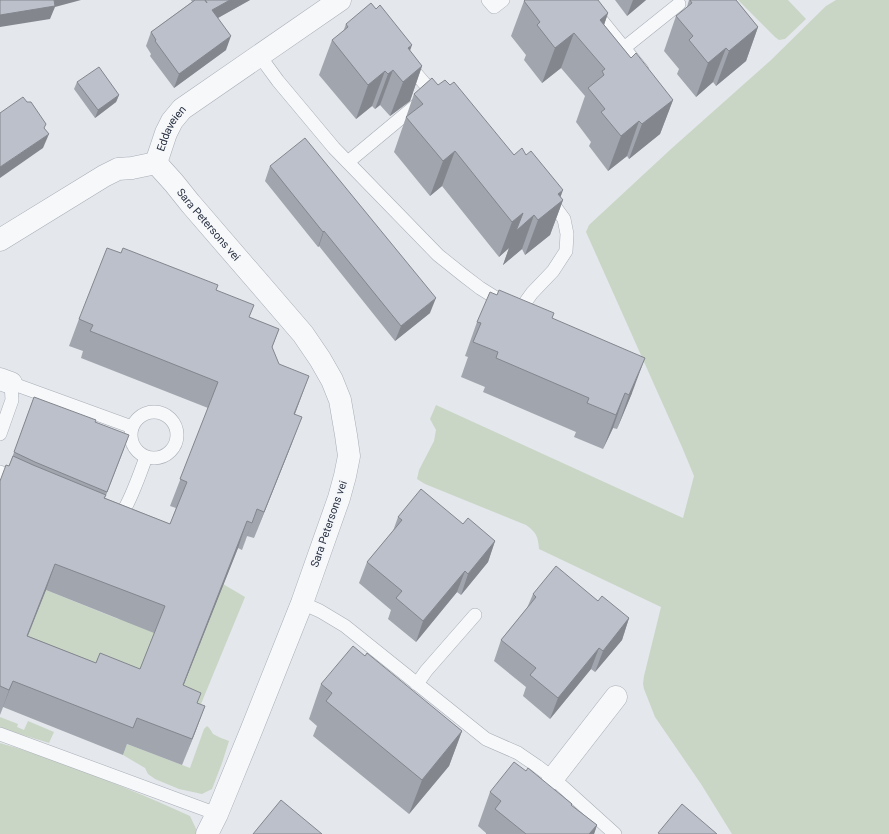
<svg xmlns="http://www.w3.org/2000/svg" width="889" height="834" viewBox="0 0 889 834" font-family="Roboto,sans-serif">
	<style>
		.green { fill: #c9d6c5 }
		.lines { fill: none; stroke-linecap: round; stroke-linejoin: round }
		.lane-casing { stroke: #a9aeb7; stroke-width: 14 }
		.street-casing { stroke: #a9aeb7; stroke-width: 23 }
		.lane { stroke: #f7f8fa; stroke-width: 13 }
		.street { stroke: #f7f8fa; stroke-width: 22 }
		.wall { fill: #a1a5ae; fill-rule: evenodd }
		.shaded-wall { fill: #83868d }
		.building { fill: #bbc0ca; stroke: #83868d; fill-rule: evenodd }
		.labels { text-anchor: middle; dominant-baseline: central; stroke-width: 4; stroke-linejoin: round; paint-order: stroke }
		.street-label { font-size: 11px; fill: #2b3445; stroke: #f4f6f9 }
	</style>
	<rect width="100%" height="100%" fill="#e4e7ec"/>
	<g class="green">
		<polygon points="738,0 788,0 806,19 785,39 779,40 775,37"/>
		<path d="M836 0H889V834H732L701 784 655 717 644 689 643 684 644 676 661 607 539 549C538 536 536 532 526 525L425 484 417 479 419 470 434 441 436 430 430 419 436 405 683 518 694 476 682 447 586 232 589 225 671 149 770 61 826 6Z"/>
		<polygon points="223,584 245,597 194,721 173,712"/>
		<polygon points="46,590 118,619 159,623 130,695 17,662"/>
		<polygon points="0,717 18,724 17,727 24,730 28,721 54,732 49,743 0,728"/>
		<path d="M207 726C210 728 211 731 213 734 218 737 224 739 229 741L222 763 212 789 202 794 179 789 155 779 148 774 145 768 123 755 127 744 190 768 204 729Z"/>
		<path d="M0 743C65 762 128 788 190 816L197 831 196 834H0Z"/>
	</g>
	<g class="lines">
		<g class="lane-casing">
			<g id="lane">
				<polyline points="488,0 494,7 503,0"/>
				<polyline points="585,0 642,70"/>
				<polyline points="624,48 679,4"/>
				<polyline points="259,55 278,81 334,148 438,255 463,275 480,288 504,303"/>
				<polyline points="407,63 424,83 439,94"/>
				<polyline points="348,162 419,103"/>
				<polyline points="519,311 532,293 553,271 566,251 567,234 564,219 548,197"/>
				<circle cx="154" cy="435" r="23"/>
				<polyline points="0,434 12,400 11,383 132,427"/>
				<polyline points="0,472 18,481"/>
				<path d="M114 518C118 517 121 514 124 510 133 494 140 474 146 457"/>
				<polyline points="302,603 320,611 345,626 486,739 518,753 537,766 553,778 615,834"/>
				<polyline points="417,684 426,671 475,615"/>
				<polyline points="0,734 217,814"/>
			</g>
		</g>
		<g class="street-casing">
			<g id="street">
				<path id="s1" d="M156 163 174 183 190 203 303 334 320 359 332 380 340 400 346 435 349 456 345 476 339 498 302 603 251 731 217 814 207 834"/>
				<path id="s2" d="M156 163 166 133 172 121 182 109 340 0"/>
				<polyline points="0,240 104,176 118,169 132,168 156,163"/>
				<polyline points="0,379 11,383"/>
				<polyline points="553,778 616,697"/>
			</g>
		</g>
		<use href="#lane" class="lane"/>
		<use href="#street" class="street"/>
	</g>
	<g class="wall">
		<polygon points="191,0 250,0 218,18 226,50 174,88 150,56 151,54 146,46 151,32 192,2"/>
		<polygon points="615,0 646,0 627,16"/>
		<polygon points="689,0 736,0 758,27 746,61 716,86 713,82 696,97 677,74 679,69 664,51 676,16 687,7"/>
		<polygon points="524,1 608,13 604,25 631,58 673,100 660,134 629,159 627,156 608,171 589,146 591,142 576,122 585,96 561,68 542,83 524,60 526,55 511,36"/>
		<polygon points="346,24 410,51 422,66 410,101 390,116 380,105 375,109 372,106 356,119 319,75 332,40 343,32"/>
		<polygon points="77,82 119,95 116,102 95,118 74,89"/>
		<polygon points="438,85 560,197 563,200 550,235 525,255 522,249 503,265 509,248 499,257 442,186 430,196 394,152 414,94"/>
		<polygon points="270,166 430,313 395,341 319,246 318,247 265,181"/>
		<path d="M216 290 249 317 279 329 272 348 295 414 292 443 254 538 247 536 242 550 238 548 183 686 197 703 205 706 182 765 127 744 123 755 3 707 0 715V481L9 466 34 397 95 422 124 449 105 498 170 524 176 508 170 506 208 408 81 358 83 351 69 346 79 319ZM46 590 154 633 140 669 96 663 28 636Z"/>
		<polygon points="552,318 632,393 617,429 613,428 603,449 574,437 576,432 483,392 485,387 461,377 468,357 465,356 477,322"/>
		<polygon points="398,517 463,524 495,541 488,562 461,595 457,592 416,642 388,619 391,610 359,583 367,562 393,531"/>
		<polygon points="533,594 598,601 629,618 622,640 595,672 591,669 550,719 523,696 526,687 494,661 501,640 527,608"/>
		<polygon points="365,656 462,731 449,766 409,814 313,736 317,726 309,719 321,684"/>
		<polygon points="526,771 572,804 571,805 597,825 594,834 486,834 486,833 478,826 490,792"/>
	</g>
	<g class="shaded-wall">
		<polygon points="52,0 81,0 55,7 50,19 0,27 0,15"/>
		<polygon points="230,0 250,0 207,24 212,10"/>
		<polygon points="633,0 646,0 627,16"/>
		<polygon points="608,13 596,48 600,20"/>
		<polygon points="758,27 746,61 716,86 729,51"/>
		<polygon points="574,33 561,68 542,83 555,48"/>
		<polygon points="231,36 226,50 174,88 179,74"/>
		<polygon points="412,45 400,79 408,48"/>
		<polygon points="726,48 713,82 696,97 708,63"/>
		<polygon points="422,66 410,101 390,116 403,82"/>
		<polygon points="393,70 380,105 375,109 388,74"/>
		<polygon points="385,71 372,106 356,119 368,85"/>
		<polygon points="119,95 116,102 95,118 98,110"/>
		<polygon points="673,100 660,134 629,159 642,124"/>
		<polygon points="639,121 627,156 608,171 621,136"/>
		<polygon points="49,134 43,148 0,178 0,167"/>
		<polygon points="455,151 442,186 430,196 443,161"/>
		<polygon points="563,190 558,204 563,200 550,235 525,255 538,220 558,194"/>
		<polygon points="523,213 534,215 522,249 503,265 509,248 499,257 512,222"/>
		<polygon points="324,231 319,246 318,247 323,232"/>
		<polygon points="436,298 430,313 395,341 401,326"/>
		<polygon points="645,358 632,393 617,429 629,395"/>
		<polygon points="309,376 299,403 285,441 294,414"/>
		<polygon points="625,393 613,428 603,449 616,415"/>
		<polygon points="302,417 292,443 254,538 264,512"/>
		<polygon points="257,509 247,536 242,550"/>
		<polygon points="247,521 238,548 173,712 183,685"/>
		<polygon points="495,541 488,562 461,595 468,574"/>
		<polygon points="55,564 46,590 17,662 27,636"/>
		<polygon points="465,571 457,592 416,642 423,621"/>
		<polygon points="629,618 622,640 595,672 603,651"/>
		<polygon points="599,648 591,669 550,719 558,698"/>
		<polygon points="13,681 3,707 0,715 9,690"/>
		<polygon points="205,706 195,733 182,765 192,739"/>
		<polygon points="462,731 449,766 409,814 422,780"/>
		<polygon points="597,825 594,834 589,834"/>
	</g>
	<g class="building">
		<polygon points="0,0 54,0 55,6 0,15"/>
		<polygon points="195,0 205,0 207,3 205,0 230,0 212,10 231,36 179,74 155,41 156,40 151,32"/>
		<polygon points="525,0 598,0 608,13 600,20 631,58 636,53 673,100 642,124 639,121 621,136 601,112 605,109 588,88 604,75 602,71 605,69 574,33 555,48 537,25 540,22 524,1"/>
		<polygon points="690,0 736,0 758,27 729,51 726,48 708,63 689,40 693,36 676,16 692,3"/>
		<polygon points="371,3 376,9 380,5 412,45 408,48 422,66 403,82 393,70 388,74 385,71 368,85 332,40 348,27 346,24"/>
		<polygon points="99,67 119,95 98,110 77,82"/>
		<polygon points="432,78 438,85 445,80 450,85 454,82 514,155 522,148 526,155 531,151 563,190 558,194 563,200 538,220 534,215 516,231 523,213 512,222 455,151 443,161 406,117 423,104 414,94"/>
		<polygon points="23,97 27,102 31,102 46,124 44,128 49,134 0,167 0,113"/>
		<polygon points="305,138 436,298 401,326 324,231 323,232 270,166"/>
		<path d="M107 248 121 253 123 248 218 285 216 290 254 305 249 317 279 329 272 347 279 364 309 376 294 414 302 417 264 512 257 509 252 523 247 521 183 685 201 693 197 703 205 706 192 739 137 718 133 728 13 681 9 690 0 686V481L6 465 9 466 13 456 33 465 106 495 104 498 170 524 187 482 180 479 218 382 90 331 93 325 79 319ZM55 564 165 606 140 669 100 653 96 663 27 636Z"/>
		<polygon points="499,290 554,313 552,318 645,358 629,395 625,393 616,415 587,403 589,398 496,358 498,352 473,342 481,323 477,322 490,292 497,295"/>
		<polygon points="34,397 96,420 95,422 129,435 107,492 35,462 14,452"/>
		<polygon points="421,489 463,524 468,518 495,541 468,574 465,571 423,621 396,598 402,591 367,562 402,520 398,517"/>
		<polygon points="556,566 598,601 602,596 629,618 603,651 599,648 558,698 530,675 536,668 501,640 536,597 533,594"/>
		<polygon points="353,646 365,656 367,653 462,731 422,780 326,701 332,693 321,684"/>
		<polygon points="514,762 526,771 528,768 572,804 571,805 597,825 589,834 526,834 495,809 501,801 490,792"/>
		<polygon points="281,800 322,834 253,834"/>
		<polygon points="682,804 717,834 660,834 658,833"/>
	</g>
	<g class="labels">
		<g class="street-label">
			<text stroke="none"><textPath href="#s2" startOffset="38">Eddaveien</textPath></text>
			<text stroke="none"><textPath href="#s1" startOffset="81">Sara Petersons vei</textPath></text>
			<text transform="translate(329 524) rotate(-71)">Sara Petersons vei</text>
		</g>
	</g>
</svg>
